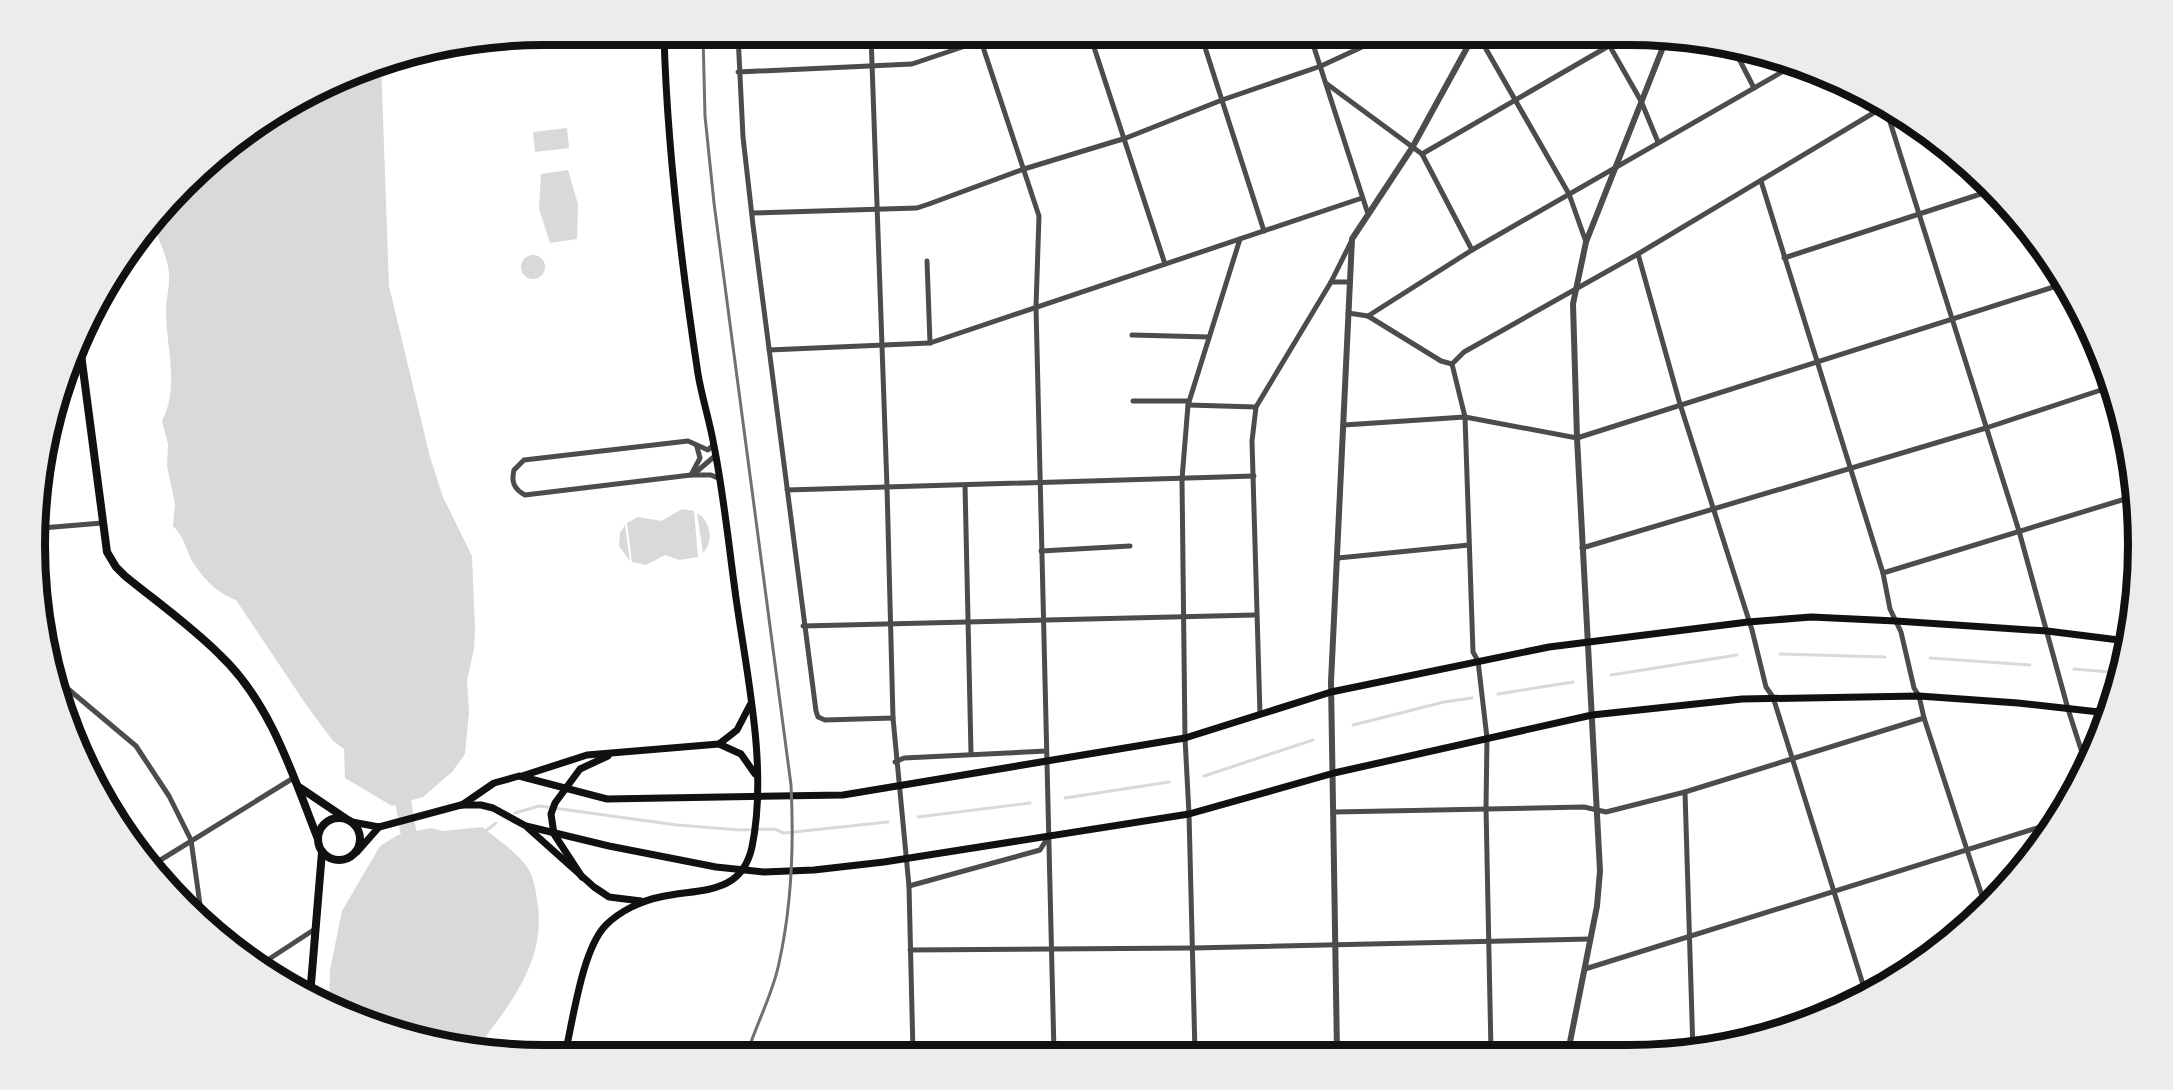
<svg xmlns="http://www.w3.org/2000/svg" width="2173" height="1090" viewBox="0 0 2173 1090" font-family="'Sofia Sans Condensed',sans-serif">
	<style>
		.water { fill: #d9d9d9 }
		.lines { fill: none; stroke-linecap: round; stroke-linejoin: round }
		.stream { stroke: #d9d9d9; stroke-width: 3 }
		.river { stroke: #d9d9d9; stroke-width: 16 }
		.minor { stroke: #4c4c4c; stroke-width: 5 }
		.tertiary { stroke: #4c4c4c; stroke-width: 6 }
		.secondary { stroke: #111; stroke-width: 7 }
		.primary { stroke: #111; stroke-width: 8 }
		.rail { stroke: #707070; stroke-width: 3 }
		.rim { fill: none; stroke: #111; stroke-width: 8 }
	</style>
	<rect width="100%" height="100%" fill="#fff"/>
	<g class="water">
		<path d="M381 62 389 286 430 457 443 497 472 556 475 629 474 649 467 680 469 712 465 754 452 772 423 797 392 806 345 778 344 749 333 741 307 706 236 600C221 595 205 581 196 567 186 554 186 538 173 526L175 504 167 466 168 444 162 421C180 386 166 348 166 311 166 299 170 286 169 274 168 256 158 242 155 225L234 140Z"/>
		<polygon points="567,128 569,148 535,152 533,132"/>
		<polygon points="568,170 578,204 577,239 550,243 539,209 541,174"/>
		<circle cx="533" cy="267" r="12"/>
		<polygon points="682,509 694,511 698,557 679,560 665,555 646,565 632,562 627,523 638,517 661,521"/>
		<path d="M697 513C711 521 714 542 703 553Z"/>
		<polygon points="625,525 630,561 619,546 620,533"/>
		<path d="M482 827C498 840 518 852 529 870 535 881 536 894 538 906 545 963 509 1006 476 1049L413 1038 329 1006 330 970 342 911 380 846 398 835 430 828 443 831Z"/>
	</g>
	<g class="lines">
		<g class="stream">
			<polyline points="1780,654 1885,657"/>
			<polyline points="1930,658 2030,665"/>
			<polyline points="2074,669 2122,673"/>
			<polyline points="1611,675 1737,655"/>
			<polyline points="1498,694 1573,682"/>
			<polyline points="1353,725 1444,702 1472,698"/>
			<polyline points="1204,776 1313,740"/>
			<polyline points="1065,798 1169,782"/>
			<polyline points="515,813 539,806 677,825 740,830 774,829 784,833 888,822"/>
			<polyline points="918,817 1030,803"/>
			<polyline points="483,833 496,823"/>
		</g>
		<polyline class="river" points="400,782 412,854"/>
		<g class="minor">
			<polyline points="738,35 743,137 753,225 816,711 818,717 825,720 893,718"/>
			<polyline points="871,35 887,487 893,718 909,886 913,1053"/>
			<polyline points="979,35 1039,216 1036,307 1054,1053"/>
			<polyline points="1090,35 1165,264"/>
			<polyline points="1201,35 1264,231"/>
			<polyline points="1310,35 1368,214"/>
			<polyline points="1478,35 1569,194 1586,242"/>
			<polyline points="1604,36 1641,101 1658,142"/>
			<polyline points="1733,47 1754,88"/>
			<polyline points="738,72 912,64 998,35"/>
			<polyline points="1327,84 1422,154 1472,250"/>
			<polyline points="1422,154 1626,36"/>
			<polyline points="1761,181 1883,573 1890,609 1901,632 1914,688 1919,696 1924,718 1985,905"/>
			<polyline points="752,213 917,208 929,204 1024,169 1126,138 1222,100 1321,66 1388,35"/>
			<polyline points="1638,254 1680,404 1752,630 1766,687 1773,697 1866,994"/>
			<polyline points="1784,258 1993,190"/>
			<polyline points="927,261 930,343"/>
			<polyline points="1331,282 1350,282"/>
			<polyline points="1348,313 1368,316 1441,361 1452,364"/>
			<polyline points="1368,316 1472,250 1794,65"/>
			<polyline points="1132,335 1209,337"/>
			<polyline points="769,350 930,343 1362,198"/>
			<polyline points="1452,364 1464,352 1638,254 1885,106 2019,531 2068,709 2087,768"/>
			<polyline points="1452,364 1465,417 1473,652 1478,661 1487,738 1486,807 1491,1052"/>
			<polyline points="1133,401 1189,401"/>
			<polyline points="1188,405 1256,407"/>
			<polyline points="1344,425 1465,417 1577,438 2066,283"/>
			<path d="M714 444 708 450 688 441 524 460 514 470C511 482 514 489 525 495L691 475H711L720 479"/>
			<polyline points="695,473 716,455"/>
			<polyline points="691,475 700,458 697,447"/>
			<polyline points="965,485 971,753"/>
			<polyline points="787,490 1254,476"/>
			<polyline points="42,528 102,523"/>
			<polyline points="1582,548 1986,428 2113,386"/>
			<polyline points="1041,551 1130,546"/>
			<polyline points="1338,558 1469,545"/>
			<polyline points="1883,573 2135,496"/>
			<polyline points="803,626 1255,615"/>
			<polyline points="61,683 136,746 169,796 191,840 202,919"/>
			<polyline points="1260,715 1252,441 1256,407 1331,282 1351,242"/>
			<polyline points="895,762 904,758 1046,751"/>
			<polyline points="1685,792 1693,1051"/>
			<polyline points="1335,812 1584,807 1606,812 1685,792 1924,718"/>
			<polyline points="154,864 295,777"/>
			<polyline points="909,886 1040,850 1050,834"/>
			<polyline points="910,950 1193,948 1590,939"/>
			<polyline points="263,963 315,929"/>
			<polyline points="1585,969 2050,824"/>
			<polyline points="1195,1053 1189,814 1185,738 1182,479 1188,405 1240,239"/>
		</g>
		<g class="tertiary">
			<polyline points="1337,1052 1331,682 1352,239 1412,148 1474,35"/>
			<polyline points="1568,1052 1597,906 1600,871 1577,438 1573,304 1586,242 1667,37"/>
		</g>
		<g class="secondary">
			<polyline points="719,744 741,754 755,774"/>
			<polyline points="522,776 587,755 719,744 737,730 750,705"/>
			<polyline points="462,805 494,783 519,776 607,799 843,795 1185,738 1331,692 1549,647 1748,622 1811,617 1896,621 2047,631 2127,641"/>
			<polyline points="352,822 379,827 461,805 481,805 493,808 526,826 609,846 716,867 764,872 814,870 884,862 1189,814 1334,773 1592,715 1742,699 1919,696 2018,703 2108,713"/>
			<polyline points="528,828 594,887 609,897 641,901"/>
			<polyline points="357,852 379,827"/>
			<polyline points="582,877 554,834 551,814 555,803 580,769 608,756"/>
			<path d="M565 1054C573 1021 582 949 606 925 620 911 641 901 660 897 698 888 741 897 752 847 768 769 747 676 736 598 729 548 724 496 714 446 710 422 702 398 698 374 681 262 667 148 664 35"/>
		</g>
		<g class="primary">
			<path d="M79 339 107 552 116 567 125 576C157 602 191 626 220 655 271 703 293 776 318 839"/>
			<polyline points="299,787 345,818"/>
			<circle cx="339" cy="839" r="21"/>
			<polyline points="310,996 322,852"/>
		</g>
		<path class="rail" d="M703 35 705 116 714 203 791 785C794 844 792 905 779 963 773 994 756 1024 747 1054"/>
	</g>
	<path d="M0 0H2173V1090H0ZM545 45H1628A500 500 0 0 1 2128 545V545A500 500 0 0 1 1628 1045H545A500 500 0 0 1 45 545V545A500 500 0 0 1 545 45Z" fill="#ececec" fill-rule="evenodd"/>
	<path class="rim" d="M545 45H1628A500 500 0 0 1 2128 545V545A500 500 0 0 1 1628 1045H545A500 500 0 0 1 45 545V545A500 500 0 0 1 545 45Z"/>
</svg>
